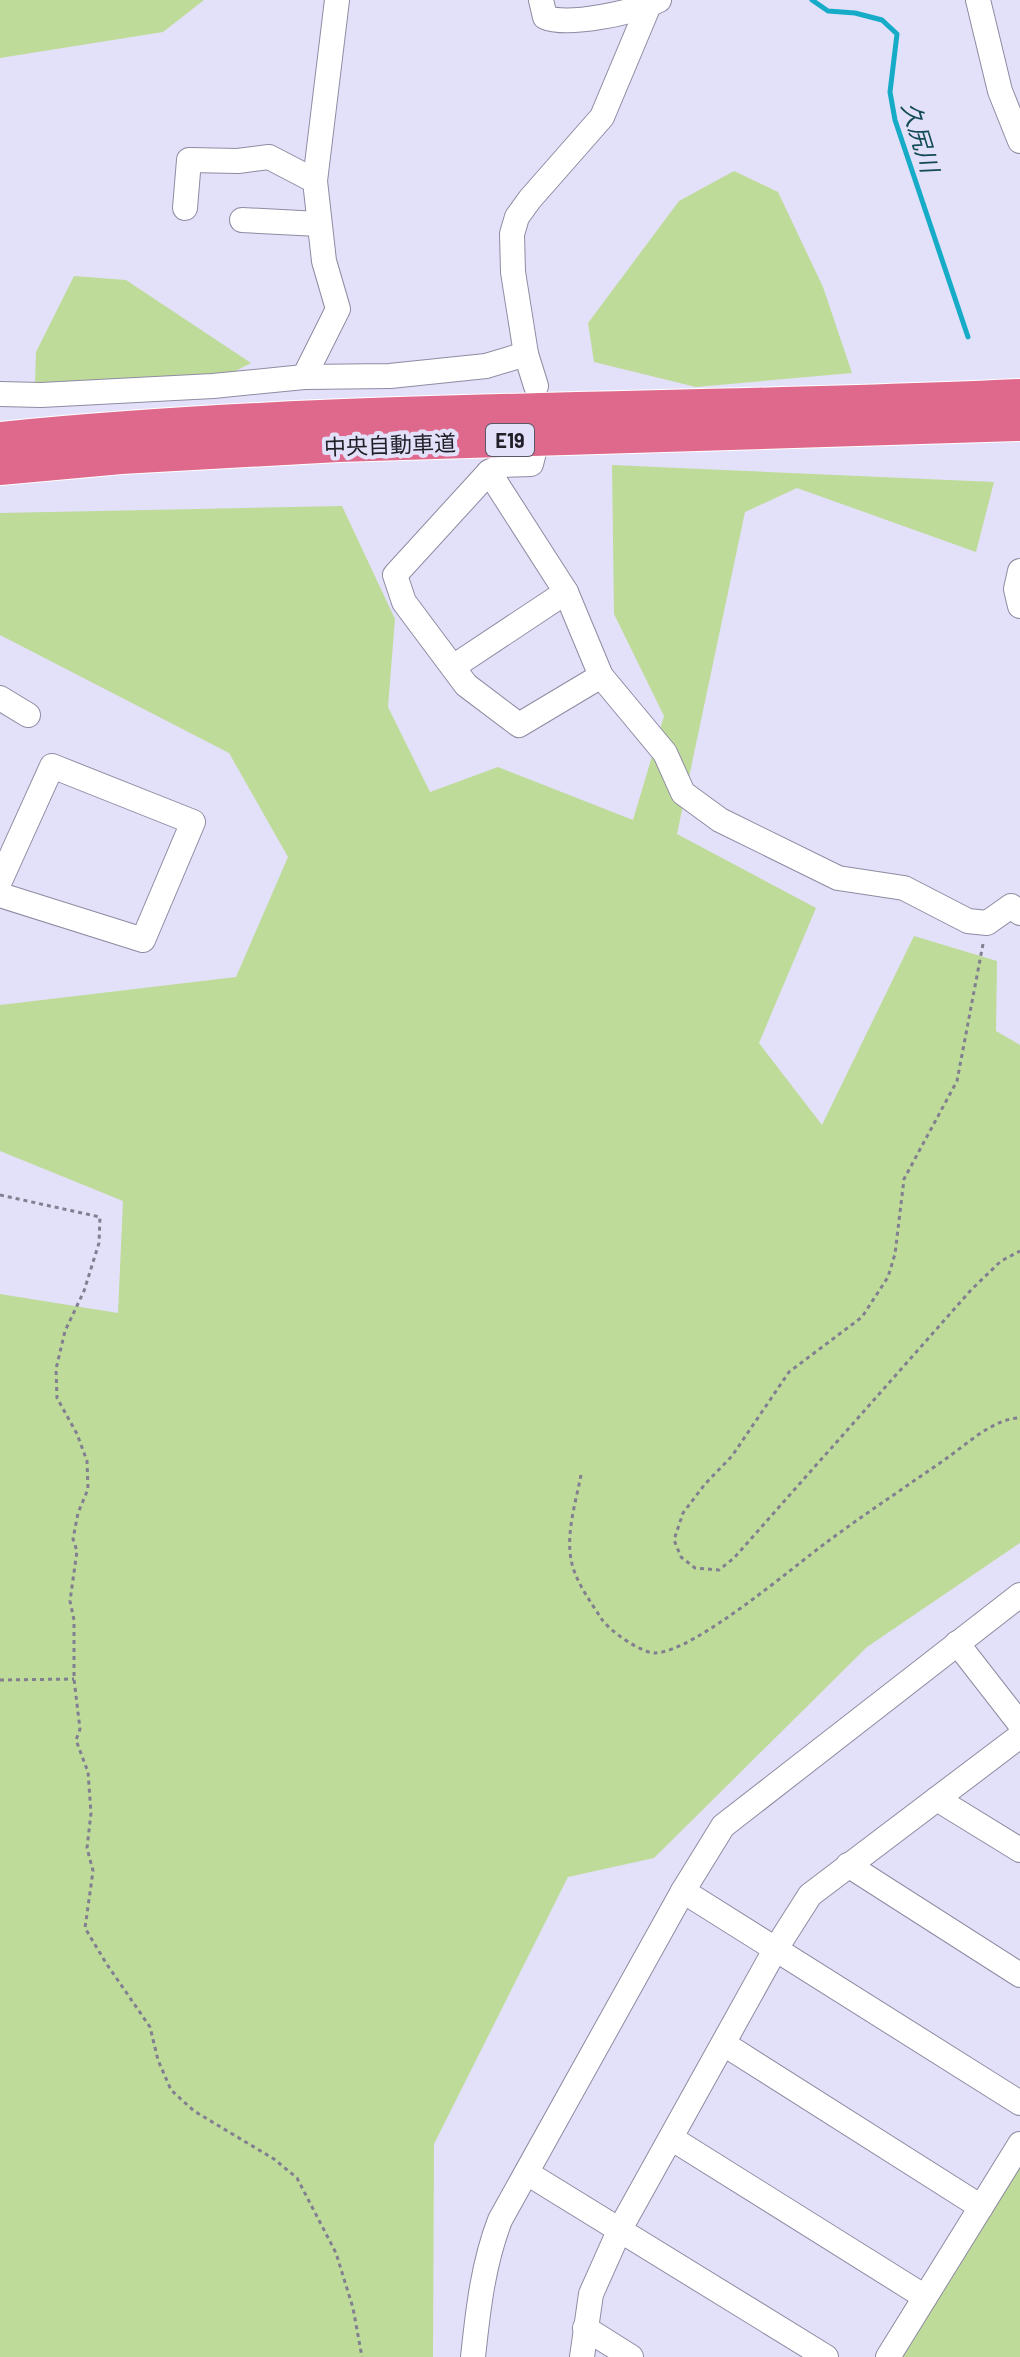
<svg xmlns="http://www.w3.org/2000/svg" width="1020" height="2357" viewBox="0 0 1020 2357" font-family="Barlow,'Noto Sans JP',sans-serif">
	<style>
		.green { fill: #bfdb99 }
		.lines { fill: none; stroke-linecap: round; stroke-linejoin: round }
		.stream { stroke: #16acc8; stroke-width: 5 }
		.minor-casing { stroke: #8e8ba2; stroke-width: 26 }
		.highway-casing { stroke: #fff; stroke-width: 36 }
		.path { stroke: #817f90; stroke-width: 3; stroke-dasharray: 4 4; stroke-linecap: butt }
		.minor { stroke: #fff; stroke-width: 24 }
		.highway { stroke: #de698d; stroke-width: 34 }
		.labels { text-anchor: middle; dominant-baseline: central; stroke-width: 8; stroke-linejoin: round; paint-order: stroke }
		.shield { fill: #e3e0f9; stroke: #5a5967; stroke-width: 2 }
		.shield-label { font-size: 20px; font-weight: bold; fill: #201f28 }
		.street-label { font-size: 22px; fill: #201f28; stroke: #e3e0f9 }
		.water-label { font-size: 24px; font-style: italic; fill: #134b57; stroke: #e3e0f9 }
	</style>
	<rect width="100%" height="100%" fill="#e3e0f9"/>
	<g class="green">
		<polygon points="0,0 204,0 163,32 0,58"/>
		<polygon points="734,171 778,192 823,287 852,373 696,387 594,362 588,323 679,201"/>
		<polygon points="74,276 126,280 251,363 228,375 35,383 36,352"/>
		<polygon points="612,465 994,482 976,552 797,488 745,512 677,834 816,908 759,1043 822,1125 914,936 997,961 996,1031 1020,1045 1020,1543 867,1647 654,1858 568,1877 434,2144 433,2357 0,2357 0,1294 118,1313 123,1201 0,1151 0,1005 236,977 288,857 229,753 0,635 0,513 342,506 395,619 388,707 430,792 498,767 633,820 664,716 614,614"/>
		<polygon points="1020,2161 1020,2357 899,2357"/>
	</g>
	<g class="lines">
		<polyline class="stream" points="812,0 828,11 855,13 882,20 897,34 890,92 895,120 968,337"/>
		<g class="minor-casing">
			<g id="minor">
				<path d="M541 0 545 17C568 27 636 12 659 0"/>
				<polyline points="978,0 1000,91 1020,141"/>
				<polyline points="185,208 189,160 238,161 269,157 315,181"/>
				<polyline points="242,220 319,224"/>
				<polyline points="304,377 338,309 324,261 315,181 337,0"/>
				<polyline points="536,386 526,354 513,272 512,234 517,217 530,199 602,117 649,5"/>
				<polyline points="0,394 41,395 213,386 304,377 390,376 486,366 526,354"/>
				<polyline points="535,448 531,464 503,465 489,472 395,575 404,602 466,685 519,725 601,676"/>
				<polyline points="489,472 566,592 601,676 665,753 683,793 720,820 838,878 904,888 968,921 987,923 1011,906 1020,913"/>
				<polyline points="1020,571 1016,589 1020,606"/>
				<polyline points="453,667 566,592"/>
				<polyline points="0,698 28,715"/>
				<polyline points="0,881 52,766 193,822 143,940 0,895"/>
				<polyline points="957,1643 1020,1724"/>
				<polyline points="937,1799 1020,1850"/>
				<polyline points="848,1865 1020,1975"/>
				<polyline points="683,1891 1020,2103"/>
				<polyline points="724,2044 981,2207"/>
				<polyline points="671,2138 925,2297"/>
				<polyline points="527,2173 826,2357"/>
				<polyline points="585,2328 631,2357"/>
				<path d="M473 2357C478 2310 483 2264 500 2220L683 1891 723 1826 1020 1595"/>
				<polyline points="582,2357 591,2294 620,2229 775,1950 810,1895 1020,1736"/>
				<polyline points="888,2357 1020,2144"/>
			</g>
		</g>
		<g class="highway-casing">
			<g id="highway">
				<path d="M0 439C339 405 680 412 1020 396"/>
				<polyline points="0,468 121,457 338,445 1020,424"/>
			</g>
		</g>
		<g class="path">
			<polyline points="983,944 957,1081 904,1179 895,1254 888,1277 862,1317 789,1372 732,1456 705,1484 683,1513 674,1540 681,1557 695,1568 719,1570 734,1558 972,1289 1001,1261 1020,1251"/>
			<polyline points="0,1195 100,1217 99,1243 84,1291 65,1331 56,1369 57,1398 77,1434 87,1461 88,1489 78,1513 73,1539 77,1551 70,1601 74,1620 74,1679 80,1729 76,1740 88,1772 91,1813 87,1848 93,1871 85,1928 106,1963 150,2027 158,2060 171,2090 194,2111 274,2159 297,2178 336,2253 353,2308 362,2357"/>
			<path d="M581 1475C576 1501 566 1533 571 1559 574 1579 590 1601 601 1618 608 1630 641 1653 655 1653 694 1652 793 1567 827 1542 866 1513 907 1486 947 1458 967 1444 994 1418 1020 1418"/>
			<polyline points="0,1680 74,1679"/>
		</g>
		<use href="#minor" class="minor"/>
		<use href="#highway" class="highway"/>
	</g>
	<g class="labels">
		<rect class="shield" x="486" y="424" width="48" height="32" rx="6"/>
		<g class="shield-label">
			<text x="510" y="440">E19</text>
		</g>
		<g class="street-label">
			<text transform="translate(390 444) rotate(-2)">中央自動車道</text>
		</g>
		<g class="water-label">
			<text transform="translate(921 137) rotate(73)">久尻川</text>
		</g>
	</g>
</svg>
